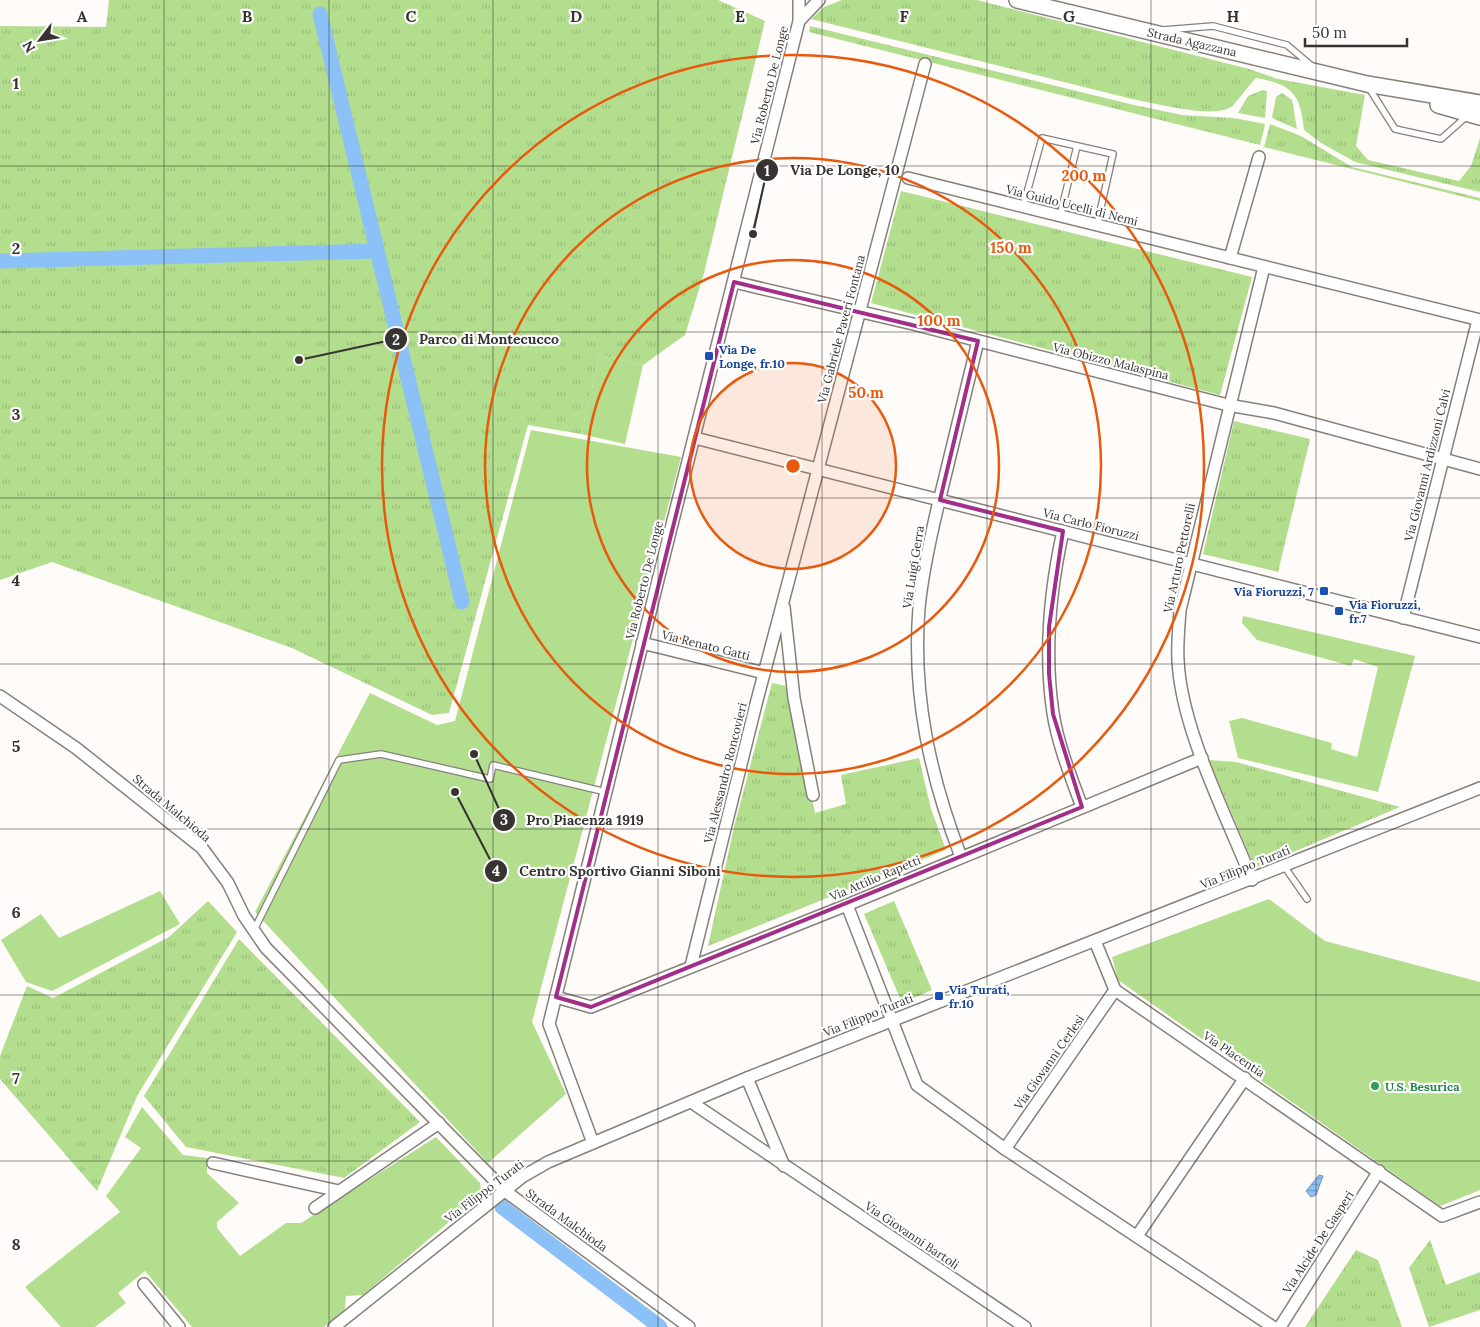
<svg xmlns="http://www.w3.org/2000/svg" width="1480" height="1327" viewBox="0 0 1480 1327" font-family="Lora,serif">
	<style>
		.grass { fill: url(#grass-tufts) }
		.garden { fill: #b2de8d }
		.water { fill: url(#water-rules); stroke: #7296bb }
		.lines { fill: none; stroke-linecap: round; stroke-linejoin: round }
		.canal { stroke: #8bc1f6; stroke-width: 15 }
		.service-casing { stroke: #87807b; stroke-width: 8 }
		.minor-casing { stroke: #87807b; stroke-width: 14 }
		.secondary-casing { stroke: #87807b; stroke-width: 18 }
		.service { stroke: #fff; stroke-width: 5.5 }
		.minor { stroke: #fff; stroke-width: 11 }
		.secondary { stroke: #fff; stroke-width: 15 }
		.marked { fill: none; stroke: #a22e89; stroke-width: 4; stroke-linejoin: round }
		.grid { fill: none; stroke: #363331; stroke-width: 1; stroke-opacity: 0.55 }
		.ring { fill: none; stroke: #e8590c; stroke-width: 2.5 }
		.transit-dot { fill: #1a4fb4; stroke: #fff; stroke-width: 2 }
		.leisure-dot { fill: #2e9e5b; stroke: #fff; stroke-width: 2 }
		.labels { text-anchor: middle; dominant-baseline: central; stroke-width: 4.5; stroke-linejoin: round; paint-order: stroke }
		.street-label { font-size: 12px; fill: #363331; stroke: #fff }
		.transit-label { font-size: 12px; font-weight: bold; fill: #164399; stroke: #fff; text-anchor: start }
		.leisure-label { font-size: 12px; font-weight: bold; fill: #27864d; stroke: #fff; text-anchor: start }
		.grid-label { font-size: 16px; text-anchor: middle; font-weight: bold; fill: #363331; stroke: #fff; stroke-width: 4.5; stroke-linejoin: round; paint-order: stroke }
		.centre { fill: #e8590c; stroke: #fff; stroke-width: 2.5 }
		.ring-label { font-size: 15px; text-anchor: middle; font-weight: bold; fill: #e8590c; stroke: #fff; stroke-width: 4.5; stroke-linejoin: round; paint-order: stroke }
		.leader { fill: none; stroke: #363331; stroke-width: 2 }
		.callout-dot { fill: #363331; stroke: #fff; stroke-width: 2 }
		.mark-label { font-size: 15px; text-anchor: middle; font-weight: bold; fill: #fff }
		.callout-label { font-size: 14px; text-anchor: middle; font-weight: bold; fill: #363331; stroke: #fff; stroke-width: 4.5; stroke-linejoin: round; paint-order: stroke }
	</style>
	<defs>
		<pattern id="grass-tufts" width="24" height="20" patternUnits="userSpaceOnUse" patternTransform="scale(1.25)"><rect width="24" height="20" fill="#b2de8d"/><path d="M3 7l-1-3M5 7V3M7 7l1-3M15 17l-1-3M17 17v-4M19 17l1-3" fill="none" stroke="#9abf7a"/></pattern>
		<pattern id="water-rules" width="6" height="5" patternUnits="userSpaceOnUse" patternTransform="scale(1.25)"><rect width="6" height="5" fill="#8bc1f6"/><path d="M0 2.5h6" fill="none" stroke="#729dc8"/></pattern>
	</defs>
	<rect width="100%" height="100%" fill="#fefbf9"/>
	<g class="grass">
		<polygon points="109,0 718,0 765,21 704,273 685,335 643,365 600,355 581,434 528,425 449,713 432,715 292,648 52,562 0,580 0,26 106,27"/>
		<path d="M842 0H977L1249 69 1278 79 1365 95 1356 146 1368 160 1459 181 1471 166 1480 138V192L1355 162 1321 143 1304 130C1301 94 1292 84 1256 78 1248 86 1237 102 1231 107 1212 119 1155 103 1132 99L811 19 824 7Z"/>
		<polygon points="810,26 1134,105 1182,115 1234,118 1265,124 1260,145 809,32"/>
		<polygon points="1263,90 1267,91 1265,118 1238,113 1248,96"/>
		<polygon points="1282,93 1292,100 1297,129 1274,119 1272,117 1276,97"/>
		<polygon points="1270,124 1301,136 1352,167 1480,198 1480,201 1264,147"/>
		<polygon points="901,191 1252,277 1220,395 871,303"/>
		<polygon points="1234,421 1310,439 1278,572 1203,554"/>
		<polygon points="772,683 786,686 815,813 846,804 841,775 919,758 931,809 946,850 708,946 734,827"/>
		<polygon points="1209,760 1236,762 1400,807 1255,868"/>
		<polygon points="208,901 237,932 137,1096 97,1191 0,1079 0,1056 27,986 53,998 169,937"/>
		<polygon points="894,901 932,990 902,1003 864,914"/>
		<polygon points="239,939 420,1122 344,1178 186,1147 144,1096"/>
		<polygon points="1430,1240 1446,1285 1480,1272 1480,1310 1429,1327 1409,1268"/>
		<polygon points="1356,1250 1378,1260 1402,1327 1305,1327"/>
	</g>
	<g class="garden">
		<polygon points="600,355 643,365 625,444 581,434"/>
		<polygon points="531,430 681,457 532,1022 566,1094 488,1163 255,912 370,693 437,725 455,721"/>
		<polygon points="1243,616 1415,656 1378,792 1238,758 1229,721 1242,718 1332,743 1331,749 1357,757 1378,667 1354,659 1351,666 1257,640 1242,623"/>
		<polygon points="160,891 180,924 52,991 26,982 1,940 41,914 59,938"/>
		<polygon points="1269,899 1325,941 1480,982 1480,1190 1440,1206 1118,980 1112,957"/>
		<polygon points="142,1107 183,1155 207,1158 207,1173 239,1203 217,1222 217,1228 240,1256 286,1223 301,1223 436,1137 480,1183 482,1194 363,1295 346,1296 345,1309 324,1327 192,1327 145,1271 118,1293 126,1303 95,1327 61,1327 25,1287 120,1212 106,1196 141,1148 125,1137"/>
	</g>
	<polygon class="water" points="1319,1175 1323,1176 1316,1195 1311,1197 1306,1191"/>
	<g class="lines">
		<g class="canal">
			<polyline points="320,14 462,602"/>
			<polyline points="0,261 377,251"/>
			<polyline points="502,1207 660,1327"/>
		</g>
		<g class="service-casing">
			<g id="service">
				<polyline points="1163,30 1213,26 1287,45 1313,67"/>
				<polyline points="1369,88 1395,129 1441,139 1467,116"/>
				<polyline points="1023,207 1042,138 1113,154 1097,225"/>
				<polyline points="1060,216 1077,146"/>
				<polyline points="1284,866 1307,899"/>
				<polyline points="254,930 339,760 381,754 490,779 493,765 606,792"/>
			</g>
		</g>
		<g class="minor-casing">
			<g id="minor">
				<polyline points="799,21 819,0"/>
				<polyline points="908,178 1480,320"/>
				<polyline points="1230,258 1259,157"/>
				<polyline points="734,282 913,324 1228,405 1274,413 1480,469"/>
				<polyline points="695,438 1480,637"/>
				<path d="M1063 531C1050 590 1044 653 1053 713 1058 745 1071 777 1082 807"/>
				<polyline points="784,607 794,698 813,795"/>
				<polyline points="1403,618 1478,320"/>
				<polyline points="642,643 764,673"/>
				<polyline points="0,696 76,748 202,848 228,883 244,916 266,948 505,1191 689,1327"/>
				<path d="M961 857C930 776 912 695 919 608 923 567 933 525 943 485 955 437 966 389 978 341"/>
				<path d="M1252 880C1226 814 1181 729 1178 660 1177 643 1179 626 1180 610L1264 267"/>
				<polyline points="847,905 917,1085 1005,1149 1273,1327"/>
				<polyline points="1095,941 1115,990 1442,1216 1480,1202"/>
				<polyline points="691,966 756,704 925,64"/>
				<polyline points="556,997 591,1007 847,905 1202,758"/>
				<polyline points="747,1078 784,1166"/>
				<polyline points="691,1102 1025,1327"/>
				<polyline points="593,1143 549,1024 658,580 799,21 799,0"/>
				<polyline points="1005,1149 1115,990"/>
				<polyline points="213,1163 339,1191"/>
				<polyline points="315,1208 439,1123"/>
				<polyline points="1137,1236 1245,1078"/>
				<polyline points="144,1284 179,1327"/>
				<polyline points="334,1327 522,1177 548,1162 747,1078 1480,788"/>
				<polyline points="1280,1327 1379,1171"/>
			</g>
		</g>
		<g class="secondary-casing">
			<g id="secondary">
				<polyline points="1017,0 1367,84 1480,103"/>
				<polyline points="1438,105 1480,117"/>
			</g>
		</g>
		<use href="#service" class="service"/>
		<use href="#minor" class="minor"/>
		<use href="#secondary" class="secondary"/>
	</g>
	<path class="marked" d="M734 282 978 341 940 500 1063 531 1049 627V674L1053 714 1082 807 591 1007 556 997Z"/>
	<path class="grid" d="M164 0V1327M329 0V1327M493 0V1327M658 0V1327M822 0V1327M987 0V1327M1151 0V1327M1316 0V1327M0 166H1480M0 332H1480M0 498H1480M0 664H1480M0 829H1480M0 995H1480M0 1161H1480"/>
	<circle cx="793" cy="466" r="103" fill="#e8590c" fill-opacity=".12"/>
	<g class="ring">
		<circle cx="793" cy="466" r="103"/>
		<circle cx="793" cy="466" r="206"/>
		<circle cx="793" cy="466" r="308"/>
		<circle cx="793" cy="466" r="411"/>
	</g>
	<g class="transit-dot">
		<rect x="704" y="351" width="10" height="10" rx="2.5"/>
		<rect x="1319" y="586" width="10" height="10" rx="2.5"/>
		<rect x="1334" y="606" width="10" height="10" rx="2.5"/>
		<rect x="934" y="991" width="10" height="10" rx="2.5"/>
	</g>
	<circle class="leisure-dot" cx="1375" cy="1086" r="5"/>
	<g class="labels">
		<g class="street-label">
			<text transform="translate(1192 42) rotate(13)">Strada Agazzana</text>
			<text transform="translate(769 85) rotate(-76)">Via Roberto De Longe</text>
			<text transform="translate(1072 205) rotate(14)">Via Guido Ucelli di Nemi</text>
			<text transform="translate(841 329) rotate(-75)">Via Gabriele Paveri Fontana</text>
			<text transform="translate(1111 361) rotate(14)">Via Obizzo Malaspina</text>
			<text transform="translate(1427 465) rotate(-76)">Via Giovanni Ardizzoni Calvi</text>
			<text transform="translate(1091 524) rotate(14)">Via Carlo Fioruzzi</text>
			<text transform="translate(1179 558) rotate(-78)">Via Arturo Pettorelli</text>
			<text transform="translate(913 567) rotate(-81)">Via Luigi Gerra</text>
			<text transform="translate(644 580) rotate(-76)">Via Roberto De Longe</text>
			<text transform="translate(706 645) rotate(14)">Via Renato Gatti</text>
			<text transform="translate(725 773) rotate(-76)">Via Alessandro Roncovieri</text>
			<text transform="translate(172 808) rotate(40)">Strada Malchioda</text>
			<text transform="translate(1245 867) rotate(-22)">Via Filippo Turati</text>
			<text transform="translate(875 878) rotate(-23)">Via Attilio Rapetti</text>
			<text transform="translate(868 1015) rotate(-22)">Via Filippo Turati</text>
			<text transform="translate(1234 1054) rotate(34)">Via Placentia</text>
			<text transform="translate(1049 1062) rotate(-55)">Via Giovanni Cerlesi</text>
			<text transform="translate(484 1191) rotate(-37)">Via Filippo Turati</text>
			<text transform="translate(567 1220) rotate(36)">Strada Malchioda</text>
			<text transform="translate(912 1235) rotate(34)">Via Giovanni Bartoli</text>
			<text transform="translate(1318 1242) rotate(-57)">Via Alcide De Gasperi</text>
		</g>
		<g class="transit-label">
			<text x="719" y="349">Via De<tspan x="719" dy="14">Longe, fr.10</tspan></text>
			<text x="1314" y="591" text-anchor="end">Via Fioruzzi, 7</text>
			<text x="1349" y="604">Via Fioruzzi,<tspan x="1349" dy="14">fr.7</tspan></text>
			<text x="949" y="989">Via Turati,<tspan x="949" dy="14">fr.10</tspan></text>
		</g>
		<g class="leisure-label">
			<text x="1385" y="1086">U.S. Besurica</text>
		</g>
	</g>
	<g class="grid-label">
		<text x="82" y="22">A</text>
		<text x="247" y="22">B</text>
		<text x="411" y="22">C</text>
		<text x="576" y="22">D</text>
		<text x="740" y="22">E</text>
		<text x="904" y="22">F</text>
		<text x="1069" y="22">G</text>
		<text x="1233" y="22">H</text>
		<text x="16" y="89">1</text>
		<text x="16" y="254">2</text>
		<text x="16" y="420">3</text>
		<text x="16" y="586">4</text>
		<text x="16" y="752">5</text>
		<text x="16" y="918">6</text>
		<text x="16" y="1084">7</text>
		<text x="16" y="1250">8</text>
	</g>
	<circle cx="793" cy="466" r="8" class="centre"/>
	<g class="ring-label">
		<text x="1084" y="181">200 m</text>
		<text x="1011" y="253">150 m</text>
		<text x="939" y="326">100 m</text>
		<text x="866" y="398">50 m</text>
	</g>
	<path class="leader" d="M753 234L767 170M299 360L396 339M474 754L504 820M455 792L496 871"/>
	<g class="callout-dot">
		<circle cx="753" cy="234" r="5"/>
		<circle cx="299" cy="360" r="5"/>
		<circle cx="474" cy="754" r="5"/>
		<circle cx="455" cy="792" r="5"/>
		<circle cx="767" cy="170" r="12"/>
		<circle cx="396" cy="339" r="12"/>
		<circle cx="504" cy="820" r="12"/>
		<circle cx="496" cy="871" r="12"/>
	</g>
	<g class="mark-label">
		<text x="767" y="176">1</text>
		<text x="396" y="345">2</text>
		<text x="504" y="825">3</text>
		<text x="496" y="876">4</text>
	</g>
	<g class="callout-label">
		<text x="845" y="175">Via De Longe, 10</text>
		<text x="489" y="344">Parco di Montecucco</text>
		<text x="585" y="825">Pro Piacenza 1919</text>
		<text x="620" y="876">Centro Sportivo Gianni Siboni</text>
	</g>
	<g transform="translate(40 40) rotate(239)" stroke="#ffffff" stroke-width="4" paint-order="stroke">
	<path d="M0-4L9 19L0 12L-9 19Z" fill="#363331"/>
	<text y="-8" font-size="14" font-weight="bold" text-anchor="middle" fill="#363331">N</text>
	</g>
	<path d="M1305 38v8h102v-8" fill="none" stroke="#363331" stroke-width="2.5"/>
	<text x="1312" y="38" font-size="15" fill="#363331" stroke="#ffffff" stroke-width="4" paint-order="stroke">50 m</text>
</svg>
